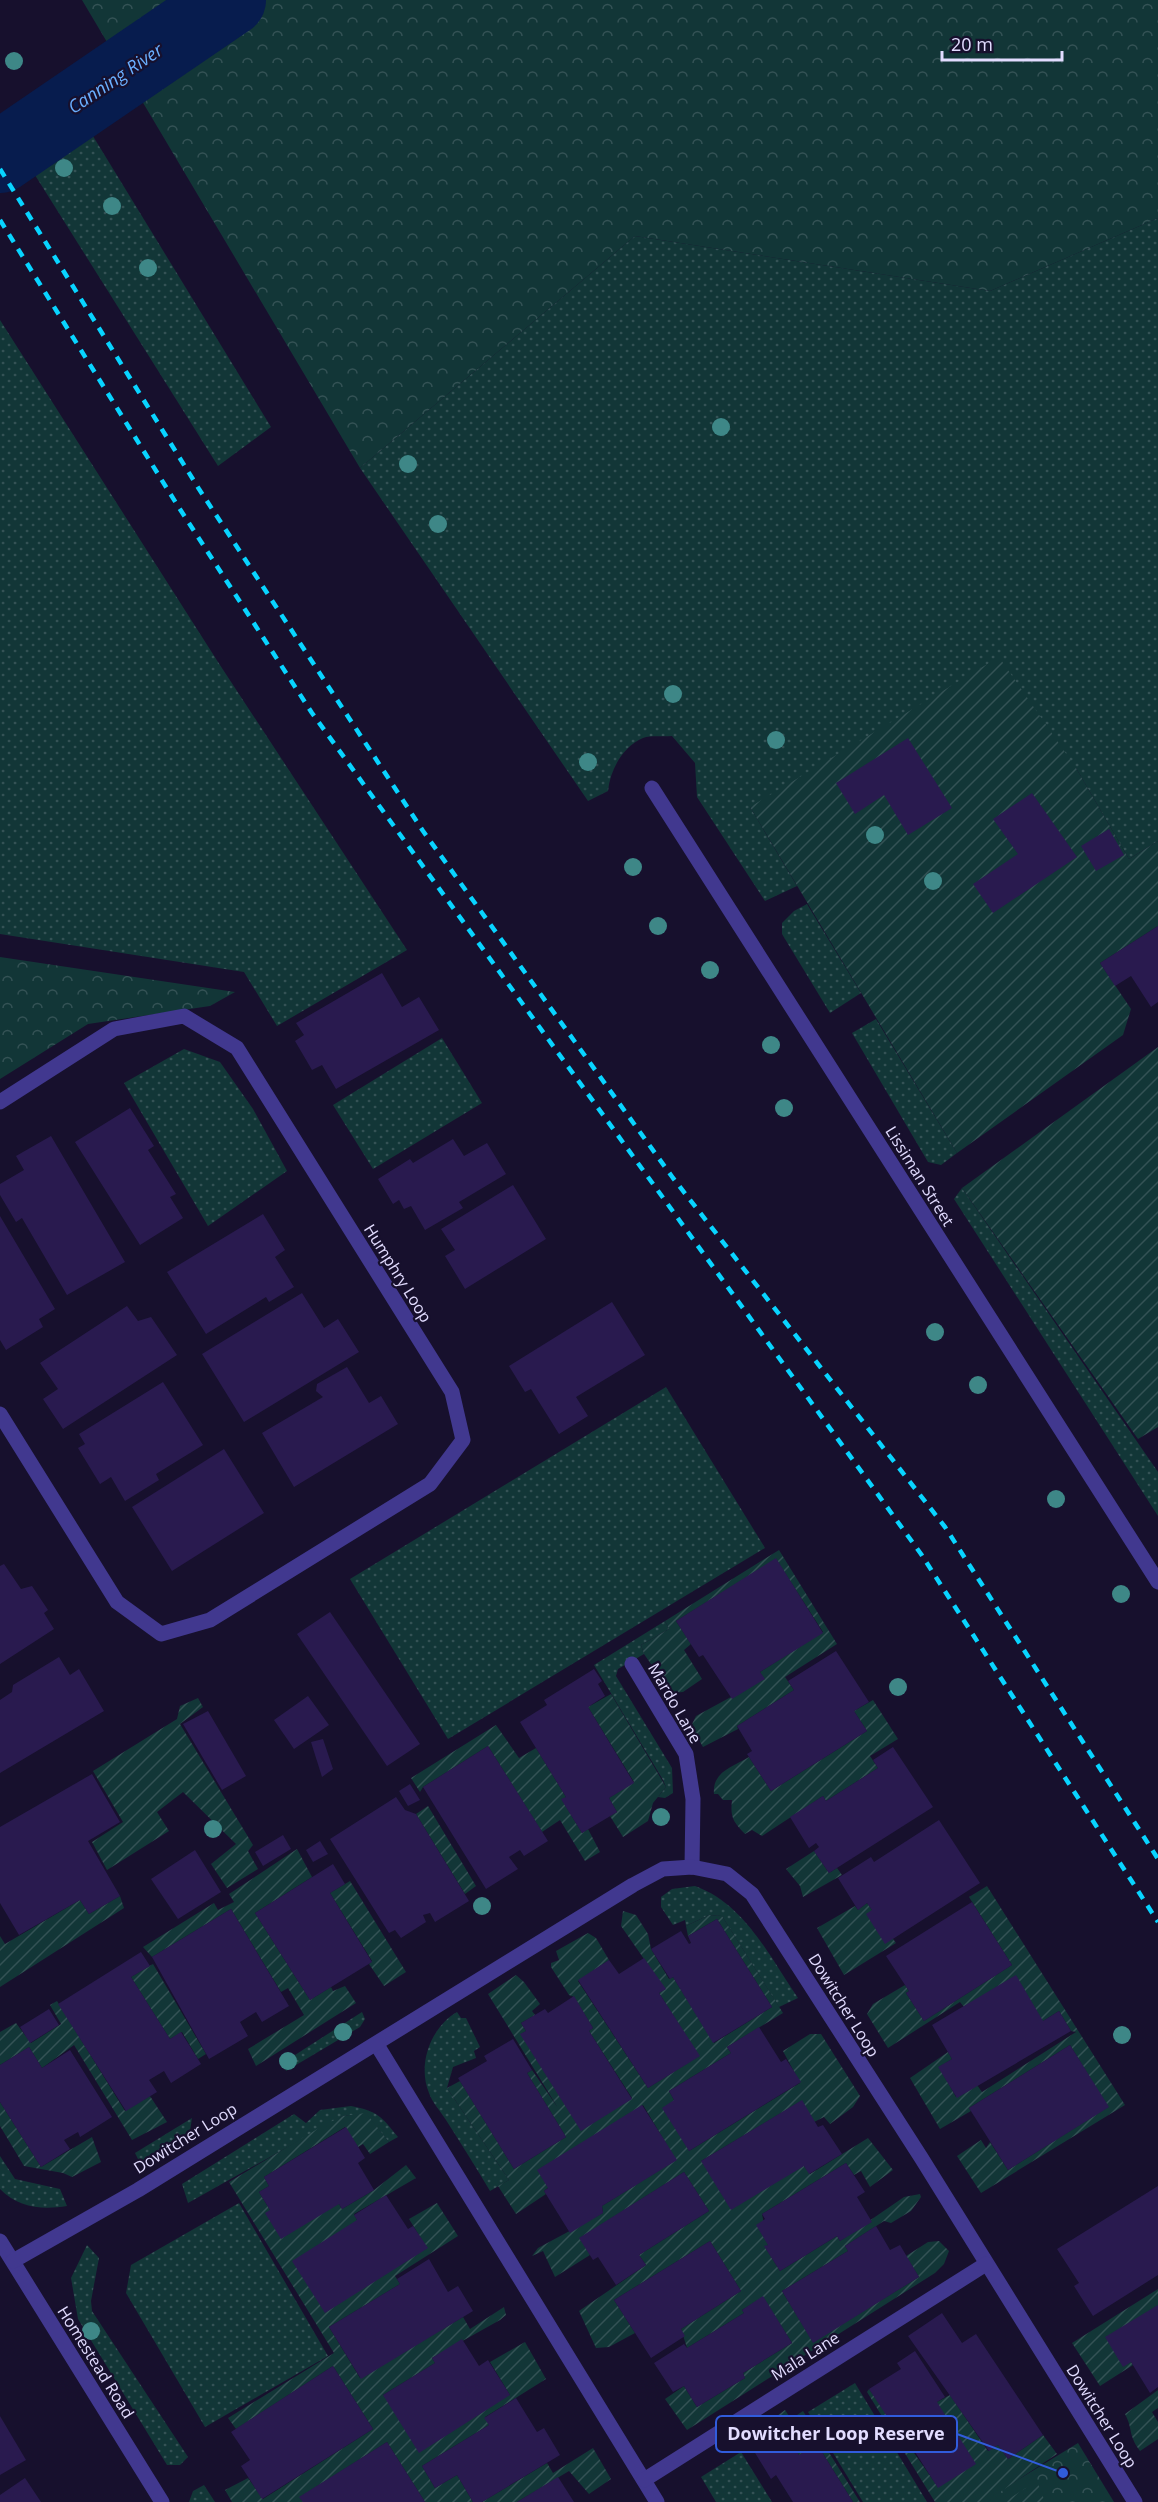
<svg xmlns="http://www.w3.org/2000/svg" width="1158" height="2502" viewBox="0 0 1158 2502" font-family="'Open Sans',sans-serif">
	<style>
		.grass { fill: url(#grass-dots) }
		.forest { fill: url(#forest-crowns) }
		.garden { fill: url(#garden-furrows) }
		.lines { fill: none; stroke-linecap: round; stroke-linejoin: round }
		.river { stroke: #071c4e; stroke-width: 72 }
		.building { fill: #291a4f }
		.minor { stroke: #41388f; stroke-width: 15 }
		.rail { stroke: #08d4ff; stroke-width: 4.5; stroke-dasharray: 9 8; stroke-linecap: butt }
		.tree { fill: #3e8787 }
		.labels { text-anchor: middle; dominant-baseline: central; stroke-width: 4.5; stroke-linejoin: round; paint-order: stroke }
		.street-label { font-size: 16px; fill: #e2dcff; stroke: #17102d }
		.water-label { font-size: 18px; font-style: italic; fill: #6aafff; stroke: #17102d }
		.leader { fill: none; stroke: #315cdc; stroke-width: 2 }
		.callout-dot { fill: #315cdc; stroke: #17102d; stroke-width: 2 }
		.callout { fill: #17102d; stroke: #315cdc; stroke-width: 2 }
		.callout-label { font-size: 18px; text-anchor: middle; font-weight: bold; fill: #e2dcff }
	</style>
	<defs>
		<pattern id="grass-dots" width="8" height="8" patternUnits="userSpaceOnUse" patternTransform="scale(1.5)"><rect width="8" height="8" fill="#123637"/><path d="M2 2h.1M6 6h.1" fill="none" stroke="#345255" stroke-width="1.8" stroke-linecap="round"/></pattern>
		<pattern id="forest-crowns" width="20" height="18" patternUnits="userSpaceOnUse" patternTransform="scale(1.5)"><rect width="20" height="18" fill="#123637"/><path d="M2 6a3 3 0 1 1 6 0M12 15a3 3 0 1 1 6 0" fill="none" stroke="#345255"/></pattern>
		<pattern id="garden-furrows" width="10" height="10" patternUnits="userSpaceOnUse" patternTransform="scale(1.5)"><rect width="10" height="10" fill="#123637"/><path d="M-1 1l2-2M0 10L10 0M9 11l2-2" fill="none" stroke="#345255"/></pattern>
	</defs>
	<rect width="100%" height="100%" fill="#17102d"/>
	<g class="grass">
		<polygon points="66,92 271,427 218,466 6,129"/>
		<path d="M1158 218V841L1129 859 1076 768 750 807 797 886 765 901 697 797 695 763 672 736C663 737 651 735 643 738 623 746 610 770 608 791L588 801 360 468 635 236 990 291Z"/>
		<polygon points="0,320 218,662 407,950 277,1026 244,972 0,934"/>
		<polygon points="807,904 861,993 830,1013 782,934 782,923 794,911"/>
		<polygon points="876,1019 957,1153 941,1165 928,1162 852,1033"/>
		<polygon points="442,1038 482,1103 373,1169 333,1105"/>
		<polygon points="184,1049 220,1062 253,1109 287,1171 208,1226 124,1083"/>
		<polygon points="962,1188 1158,1472 1158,1516 954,1199"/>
		<polygon points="666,1387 765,1548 448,1739 350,1579"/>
		<polygon points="665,1621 669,1629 641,1645 644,1654 618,1669 616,1676 672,1768 673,1793 665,1798 658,1797 666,1787 663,1780 594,1665"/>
		<path d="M695 1886C745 1904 769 1956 798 1998L779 2007 722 1916 709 1915 686 1926 685 1920 673 1925 661 1907V1897L672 1889Z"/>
		<polygon points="362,2012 365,2019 360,2027 286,2071 284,2062"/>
		<path d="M457 2012 461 2018H466L480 2047 474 2051 476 2058 453 2067 447 2088 509 2180 490 2191C476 2167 461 2144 446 2120 441 2112 432 2102 429 2093 417 2064 431 2027 457 2012Z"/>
		<path d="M351 2106C378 2111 382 2117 398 2137L389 2142 366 2114 343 2116 188 2203 182 2184 294 2114 306 2123 320 2110Z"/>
		<polygon points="192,2118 190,2131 145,2162 138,2159 135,2153"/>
		<path d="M0 2156 15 2179 60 2189 67 2206C43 2210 18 2208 0 2189Z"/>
		<polygon points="239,2203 328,2356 205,2427 126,2293 131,2265"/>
		<polygon points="87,2245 99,2258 91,2301 92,2311 188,2457 180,2465 167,2465 78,2319 71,2278"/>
		<polygon points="855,2383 927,2502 863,2502 808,2412"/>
		<polygon points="741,2452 772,2502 716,2502 701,2477"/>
		<polygon points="204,2485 215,2502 189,2502 193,2491"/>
	</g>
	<g class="forest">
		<polygon points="82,0 1158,0 1158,218 990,291 635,236 360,468"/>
		<polygon points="0,957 235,992 210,1006 88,1024 0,1079"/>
		<polygon points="1078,2443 1114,2502 982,2502"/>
	</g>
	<g class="garden">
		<polygon points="999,657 1076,768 1129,859 1158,841 1158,926 1100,963 1131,1009 1123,1035 957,1153 750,807"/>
		<polygon points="1158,1047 1158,1427 1138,1439 962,1188"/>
		<polygon points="779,1550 837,1644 785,1677 794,1690 737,1726 738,1729 703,1747 691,1726 696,1716 764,1679 760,1672 823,1632 776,1559 676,1621 691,1644 684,1650 702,1679 683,1692 671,1693 644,1654 641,1645 669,1629 665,1621"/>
		<polygon points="611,1694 666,1787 653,1803 648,1821 623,1837 610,1816 617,1812 609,1798 634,1782 588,1707"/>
		<polygon points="198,1698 203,1707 180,1724 253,1845 248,1851 258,1869 227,1888 211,1864 236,1844 183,1792 157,1812 169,1831 107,1870 92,1842 123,1822 93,1771 177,1719 180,1706"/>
		<path d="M873 1700 898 1739 870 1756 878 1768 826 1801 823 1796 762 1836 752 1830 745 1834C733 1822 730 1817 732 1800H723L718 1794H714C712 1772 732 1767 749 1757L771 1791 867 1731 854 1711Z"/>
		<polygon points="496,1725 519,1758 536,1748 566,1797 562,1800 582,1833 588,1829 600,1852 585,1861 560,1820 542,1832 488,1746 423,1787 420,1792 411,1778"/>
		<polygon points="428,1806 476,1886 465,1894 416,1814"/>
		<polygon points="297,1849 312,1877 255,1913 310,2000 331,1987 333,1991 345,1986 356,2003 256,2066 248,2049 304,2015 288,1988 281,1992 231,1909 152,1957 143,1947 214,1903 218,1910 234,1902 229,1894"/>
		<polygon points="814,1851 829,1873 837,1868 842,1875 803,1897 800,1886 786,1869"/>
		<polygon points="350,1881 406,1972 384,1986 369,1964 372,1961 330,1893"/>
		<polygon points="987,1886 1125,2105 981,2193 957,2156 981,2140 986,2148 990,2142 1008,2170 1108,2107 1070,2045 969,2108 971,2111 940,2129 910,2078 948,2052 952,2059 939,2067 956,2097 977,2085 982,2092 1076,2032 1071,2031 1059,2011 1043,2021 964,2007 960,2002 888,2048 867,2014 873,2004 905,1985 909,1991 906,1993 924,2021 1012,1965 969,1897"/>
		<polygon points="120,1896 124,1908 0,1987 0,1936 5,1944 80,1900 89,1914"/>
		<polygon points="867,1903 896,1943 844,1975 817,1928 855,1906 858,1910"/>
		<polygon points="623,1911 636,1915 648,1934 651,1949 669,1979 673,1977 714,2043 772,2007 717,1919 688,1936 686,1926 709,1915 722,1916 783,2013 727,2047 731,2053 669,2091 674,2100 689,2151 800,2083 783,2051 810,2034 821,2034 860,2096 853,2107 830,2124 824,2117 814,2122 801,2101 701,2161 804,2166 810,2174 868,2138 893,2170 870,2187 861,2171 854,2175 846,2163 762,2214 768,2245 765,2247 780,2271 837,2236 840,2241 904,2197 920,2194 921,2197 911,2211 891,2223 884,2221 845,2246 848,2251 782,2291 813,2342 919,2277 906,2256 928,2242 939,2241 949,2251 944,2264 935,2273 687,2430 665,2399 684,2386 697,2407 745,2378 743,2373 792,2343 763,2297 742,2310 744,2313 687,2348 681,2329 741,2291 710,2241 614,2300 635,2333 609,2347 596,2348 579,2311 646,2265 639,2255 709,2211 684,2172 580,2238 590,2255 555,2277 543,2251 532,2256 538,2248 603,2213 602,2206 676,2160 643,2105 544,2191 546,2194 516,2214 498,2186 509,2180 447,2088 460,2081 514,2169 566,2137 527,2073 532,2070 558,2108 488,1994 516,1975 524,1982 540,2004 532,2011 535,2015 521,2023 526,2031 521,2034 581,2130 632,2098 589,2031 593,2028 574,1997 569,1995 551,1967 551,1963 559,1960 556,1951 588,1933 596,1938 609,1960 578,1981 648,2088 699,2056 659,1993 665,1989 621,1926"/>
		<polygon points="153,1964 206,2054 198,2059 182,2032 170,2039 131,1977"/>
		<polygon points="57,2001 125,2111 150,2096 167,2122 132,2140 74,2045 42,2068 29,2047 0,2065 0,2032 16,2023 31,2043 61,2024 50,2005"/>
		<polygon points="0,2102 41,2167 92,2137 101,2162 72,2177 63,2173 24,2166 0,2126"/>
		<polygon points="366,2113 389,2142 370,2154 363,2144 358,2147 345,2127 264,2177 269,2186 259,2192 270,2210 339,2204 342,2209 374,2190 406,2165 416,2178 354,2214 357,2220 427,2248 409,2219 437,2203 458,2236 395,2276 400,2284 329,2327 360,2378 463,2317 470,2329 504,2307 506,2315 500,2320 432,2358 435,2363 383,2395 510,2395 490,2362 525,2342 546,2379 485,2417 489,2425 422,2466 435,2488 457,2475 473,2502 425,2502 387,2442 300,2497 303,2502 232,2502 225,2490 248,2478 263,2499 373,2429 333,2366 236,2429 228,2418 334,2353 229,2182 324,2125 343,2116"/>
		<polygon points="1158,2289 1158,2305 1131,2362 1133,2365 1100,2386 1072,2343"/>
		<polygon points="869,2389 938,2487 937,2402 950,2395 988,2451 998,2445 1008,2459 1043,2435 1057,2454 985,2502 935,2502 867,2392"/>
		<path d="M1158 2390V2408L1152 2412 1158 2422V2439L1140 2451C1128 2435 1133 2429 1125 2414Z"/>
		<polygon points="785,2410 791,2419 803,2411 860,2502 853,2502 817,2444 799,2455 774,2418"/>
		<polygon points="593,2448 611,2479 589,2494 569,2471 517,2502 482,2502 547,2463 553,2473"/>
		<polygon points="1037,2481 1045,2502 1004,2502"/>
	</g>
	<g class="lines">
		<polyline class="river" points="0,157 230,0"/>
	</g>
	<g class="building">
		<polygon points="908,738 952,808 908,835 884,795 855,814 836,783"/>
		<polygon points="1032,793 1077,857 993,913 973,884 1018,854 993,819"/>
		<polygon points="1109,829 1124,855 1096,871 1081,846"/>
		<polygon points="1158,926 1158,1002 1151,1007 1131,976 1115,986 1100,963"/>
		<polygon points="382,973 402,1007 419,997 439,1030 336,1089 322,1065 312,1070 295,1041 304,1035 296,1023"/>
		<polygon points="130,1108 154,1146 148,1150 176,1194 170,1197 183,1218 140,1245 75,1142"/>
		<polygon points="51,1136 125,1262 67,1295 22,1218 16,1222 0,1195 0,1184 24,1170 16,1156"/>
		<polygon points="453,1139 464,1156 487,1143 506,1174 459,1202 463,1208 425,1230 411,1206 404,1209 399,1200 393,1204 378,1179 410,1159 413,1163"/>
		<polygon points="513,1185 546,1239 465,1289 445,1256 455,1250 441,1229"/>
		<polygon points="263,1214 285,1250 275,1257 294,1287 269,1302 266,1297 206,1334 167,1272"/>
		<polygon points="0,1216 55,1309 39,1319 43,1327 6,1350 0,1340"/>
		<polygon points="302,1293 324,1328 338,1319 359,1352 244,1422 202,1354"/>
		<polygon points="612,1302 645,1355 576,1397 588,1416 559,1434 531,1389 525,1392 509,1366"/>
		<polygon points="127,1306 138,1321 151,1317 177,1355 63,1429 43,1399 58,1389 40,1363"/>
		<polygon points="347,1367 369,1403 381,1396 398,1424 294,1487 262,1433 323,1397 316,1391 317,1384"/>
		<polygon points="163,1382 203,1445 156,1474 159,1480 125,1501 111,1477 100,1484 78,1448 85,1444 79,1434"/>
		<polygon points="224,1449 264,1513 172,1571 132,1507"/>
		<polygon points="776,1558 823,1633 760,1672 765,1679 732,1699 703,1655 699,1657 676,1621"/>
		<polygon points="4,1564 21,1589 32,1586 48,1610 44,1613 54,1629 0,1664 0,1566"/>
		<polygon points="330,1612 420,1744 387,1766 297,1634"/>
		<polygon points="836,1651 869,1702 854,1711 867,1731 771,1791 747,1754 752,1751 737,1726 794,1690 788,1681"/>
		<polygon points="59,1657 70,1675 79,1669 104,1711 0,1773 0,1700 12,1692 13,1685"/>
		<polygon points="594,1669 602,1681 598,1684 605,1696 588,1707 634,1783 609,1798 617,1812 582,1833 561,1799 566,1797 520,1722 547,1705 544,1700"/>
		<polygon points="308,1696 329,1725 294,1749 274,1720"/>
		<polygon points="208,1711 246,1776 222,1790 183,1724"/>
		<polygon points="323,1739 333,1769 322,1777 311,1742"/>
		<polygon points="488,1746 548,1841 524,1856 520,1850 509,1857 518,1869 486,1889 423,1787"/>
		<polygon points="893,1747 933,1807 829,1873 814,1851 819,1847 816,1843 809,1848 790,1817 823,1796 826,1801 878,1768 873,1760"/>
		<polygon points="92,1774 120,1822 88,1841 120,1896 89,1914 80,1900 19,1935 0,1903 0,1827"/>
		<polygon points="410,1784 420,1800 408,1806 399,1791"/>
		<polygon points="396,1797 405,1810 416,1814 469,1901 435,1922 430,1913 423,1915 426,1922 401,1938 395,1930 389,1933 330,1839"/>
		<polygon points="939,1820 980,1883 885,1944 866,1914 872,1910 867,1903 858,1910 838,1878 871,1857 874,1862"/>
		<polygon points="283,1835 291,1849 263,1866 255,1852"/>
		<polygon points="320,1841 328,1854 313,1862 306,1850"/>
		<polygon points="195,1850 221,1892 178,1919 151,1879"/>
		<polygon points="333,1864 345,1884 330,1893 372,1962 310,2000 255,1913"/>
		<polygon points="972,1902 1012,1965 924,2021 906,1993 909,1991 886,1956"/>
		<polygon points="231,1909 289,2006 262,2022 256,2012 240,2022 248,2036 209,2059 152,1957"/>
		<polygon points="717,1919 772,2007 713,2043 673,1977 670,1979 651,1949 681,1931 689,1944 691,1943 688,1936"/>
		<polygon points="141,1952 150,1966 131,1977 170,2039 181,2032 201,2064 171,2083 164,2071 149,2080 157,2092 126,2111 58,2004"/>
		<polygon points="644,1958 666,1989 659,1993 700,2056 648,2088 578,1980 609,1960 619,1974"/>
		<polygon points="1016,1975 1043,2021 1059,2011 1071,2031 957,2098 938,2067 952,2059 932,2025"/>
		<polygon points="574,1996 593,2028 589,2031 632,2099 581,2131 520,2034 526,2031 521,2023 545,2009 548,2013"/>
		<polygon points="49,2009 59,2025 30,2043 20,2027"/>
		<polygon points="759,2027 781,2062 786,2059 801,2082 689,2151 662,2108 674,2100 669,2091 731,2053 727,2047"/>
		<polygon points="513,2039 532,2070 527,2073 566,2137 514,2169 458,2078 487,2061 484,2056"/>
		<polygon points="1070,2045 1109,2107 1008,2170 969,2108"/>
		<polygon points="29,2047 42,2068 70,2050 112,2117 80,2137 78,2132 64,2140 70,2149 41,2167 0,2102 0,2065"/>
		<polygon points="802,2100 818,2127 823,2125 842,2154 809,2174 804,2166 731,2210 701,2161"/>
		<polygon points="642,2105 677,2160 602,2206 603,2213 570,2233 544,2191 548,2188 537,2170"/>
		<polygon points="346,2127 365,2158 358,2163 374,2190 342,2209 339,2204 281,2239 265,2213 270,2210 259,2192 269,2186 264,2177"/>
		<polygon points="846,2163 865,2192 857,2197 872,2222 840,2241 837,2236 780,2271 764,2246 768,2245 756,2225 765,2219 762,2214"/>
		<polygon points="684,2172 709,2211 639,2255 646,2265 616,2285 598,2257 593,2260 579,2238"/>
		<polygon points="1158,2186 1158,2275 1093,2316 1074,2286 1079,2283 1057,2249"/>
		<polygon points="386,2195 408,2229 413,2226 428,2248 325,2313 292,2261 357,2220 354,2215"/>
		<polygon points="876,2226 890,2250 900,2245 919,2277 813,2343 782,2291 848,2251 845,2246"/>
		<polygon points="710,2241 741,2291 681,2329 685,2336 651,2358 614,2300"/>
		<polygon points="429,2259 448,2292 458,2286 473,2311 361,2379 329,2327 400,2284 397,2279"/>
		<polygon points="763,2296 792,2343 743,2373 745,2378 697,2407 684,2386 673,2392 654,2363 684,2344 687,2348 744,2313 742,2310"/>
		<polygon points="1158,2305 1158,2387 1150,2393 1131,2362 1123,2367 1105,2337"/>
		<polygon points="942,2313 962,2343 976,2334 1043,2435 1008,2459 998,2445 989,2451 908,2336"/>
		<polygon points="462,2339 479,2366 488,2360 510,2395 419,2453 383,2395 435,2363 432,2358"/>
		<polygon points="915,2351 945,2397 937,2402 976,2464 938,2488 894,2419 890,2421 869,2389 901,2369 897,2363"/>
		<polygon points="333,2366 373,2429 262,2499 241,2466 250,2460 231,2432"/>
		<polygon points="516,2398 537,2432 544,2428 560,2455 482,2502 473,2502 457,2475 435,2488 422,2466 489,2425 484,2418"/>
		<polygon points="0,2416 26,2460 0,2475"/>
		<polygon points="783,2429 799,2455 817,2444 853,2502 793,2502 776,2475 771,2479 752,2448"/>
		<polygon points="387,2442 425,2502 303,2502 299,2497"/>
		<polygon points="558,2477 574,2502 517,2502"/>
		<polygon points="25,2478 41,2502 0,2502 0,2495"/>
	</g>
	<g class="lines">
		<g class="minor">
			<polyline points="652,788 1158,1582"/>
			<polyline points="0,1102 114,1029 184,1016 237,1048 452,1392 463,1440 430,1484 210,1620 161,1634 117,1602 0,1414"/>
			<polyline points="632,1664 686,1754 693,1799 692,1867"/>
			<polyline points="377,2045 657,2502"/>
			<polyline points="0,2241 162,2502"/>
			<polyline points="13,2261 138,2190 633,1885 663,1869 692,1867 727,1874 752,1894 922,2159 1135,2502"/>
			<polyline points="644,2480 986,2264"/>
		</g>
		<g class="rail">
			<polyline points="0,169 199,489 423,831 673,1178 945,1527 1158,1859"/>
			<polyline points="0,220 176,503 312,713 921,1554 1158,1922"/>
		</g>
	</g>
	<g class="tree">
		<circle cx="14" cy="61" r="9"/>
		<circle cx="64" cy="168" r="9"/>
		<circle cx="112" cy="206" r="9"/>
		<circle cx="148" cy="268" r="9"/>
		<circle cx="721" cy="427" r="9"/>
		<circle cx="408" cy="464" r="9"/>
		<circle cx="438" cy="524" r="9"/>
		<circle cx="673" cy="694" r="9"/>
		<circle cx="776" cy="740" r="9"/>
		<circle cx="588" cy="762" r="9"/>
		<circle cx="875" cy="835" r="9"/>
		<circle cx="633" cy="867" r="9"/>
		<circle cx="933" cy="881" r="9"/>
		<circle cx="658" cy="926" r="9"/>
		<circle cx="710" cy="970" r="9"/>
		<circle cx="771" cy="1045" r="9"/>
		<circle cx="784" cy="1108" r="9"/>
		<circle cx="935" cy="1332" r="9"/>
		<circle cx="978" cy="1385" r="9"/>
		<circle cx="1056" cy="1499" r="9"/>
		<circle cx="1121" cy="1594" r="9"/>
		<circle cx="898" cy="1687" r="9"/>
		<circle cx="661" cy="1817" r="9"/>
		<circle cx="213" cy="1829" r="9"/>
		<circle cx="482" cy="1906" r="9"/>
		<circle cx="343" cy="2032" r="9"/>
		<circle cx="1122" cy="2035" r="9"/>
		<circle cx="288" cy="2061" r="9"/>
		<circle cx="91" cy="2331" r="9"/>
	</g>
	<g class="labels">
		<g class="street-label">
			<text transform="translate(920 1176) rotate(58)">Lissiman Street</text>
			<text transform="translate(398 1273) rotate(58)">Humphry Loop</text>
			<text transform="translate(675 1703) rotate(60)">Mardo Lane</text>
			<text transform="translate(844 2005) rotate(58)">Dowitcher Loop</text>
			<text transform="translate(185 2138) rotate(-32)">Dowitcher Loop</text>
			<text transform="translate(805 2356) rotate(-32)">Mala Lane</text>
			<text transform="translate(96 2362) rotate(58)">Homestead Road</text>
			<text transform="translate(1102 2416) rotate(58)">Dowitcher Loop</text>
		</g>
		<g class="water-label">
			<text transform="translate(115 78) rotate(-34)">Canning River</text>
		</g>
	</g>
	<path class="leader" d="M1063 2473L957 2434"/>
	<circle class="callout-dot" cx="1063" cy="2473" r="6"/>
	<rect class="callout" x="716" y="2416" width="241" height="36" rx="6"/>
	<g class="callout-label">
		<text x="836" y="2440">Dowitcher Loop Reserve</text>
	</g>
	<path d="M942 51v9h120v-9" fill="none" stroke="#e2dcff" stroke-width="3"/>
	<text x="951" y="51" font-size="18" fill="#e2dcff" stroke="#17102d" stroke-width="4.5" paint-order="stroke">20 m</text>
</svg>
